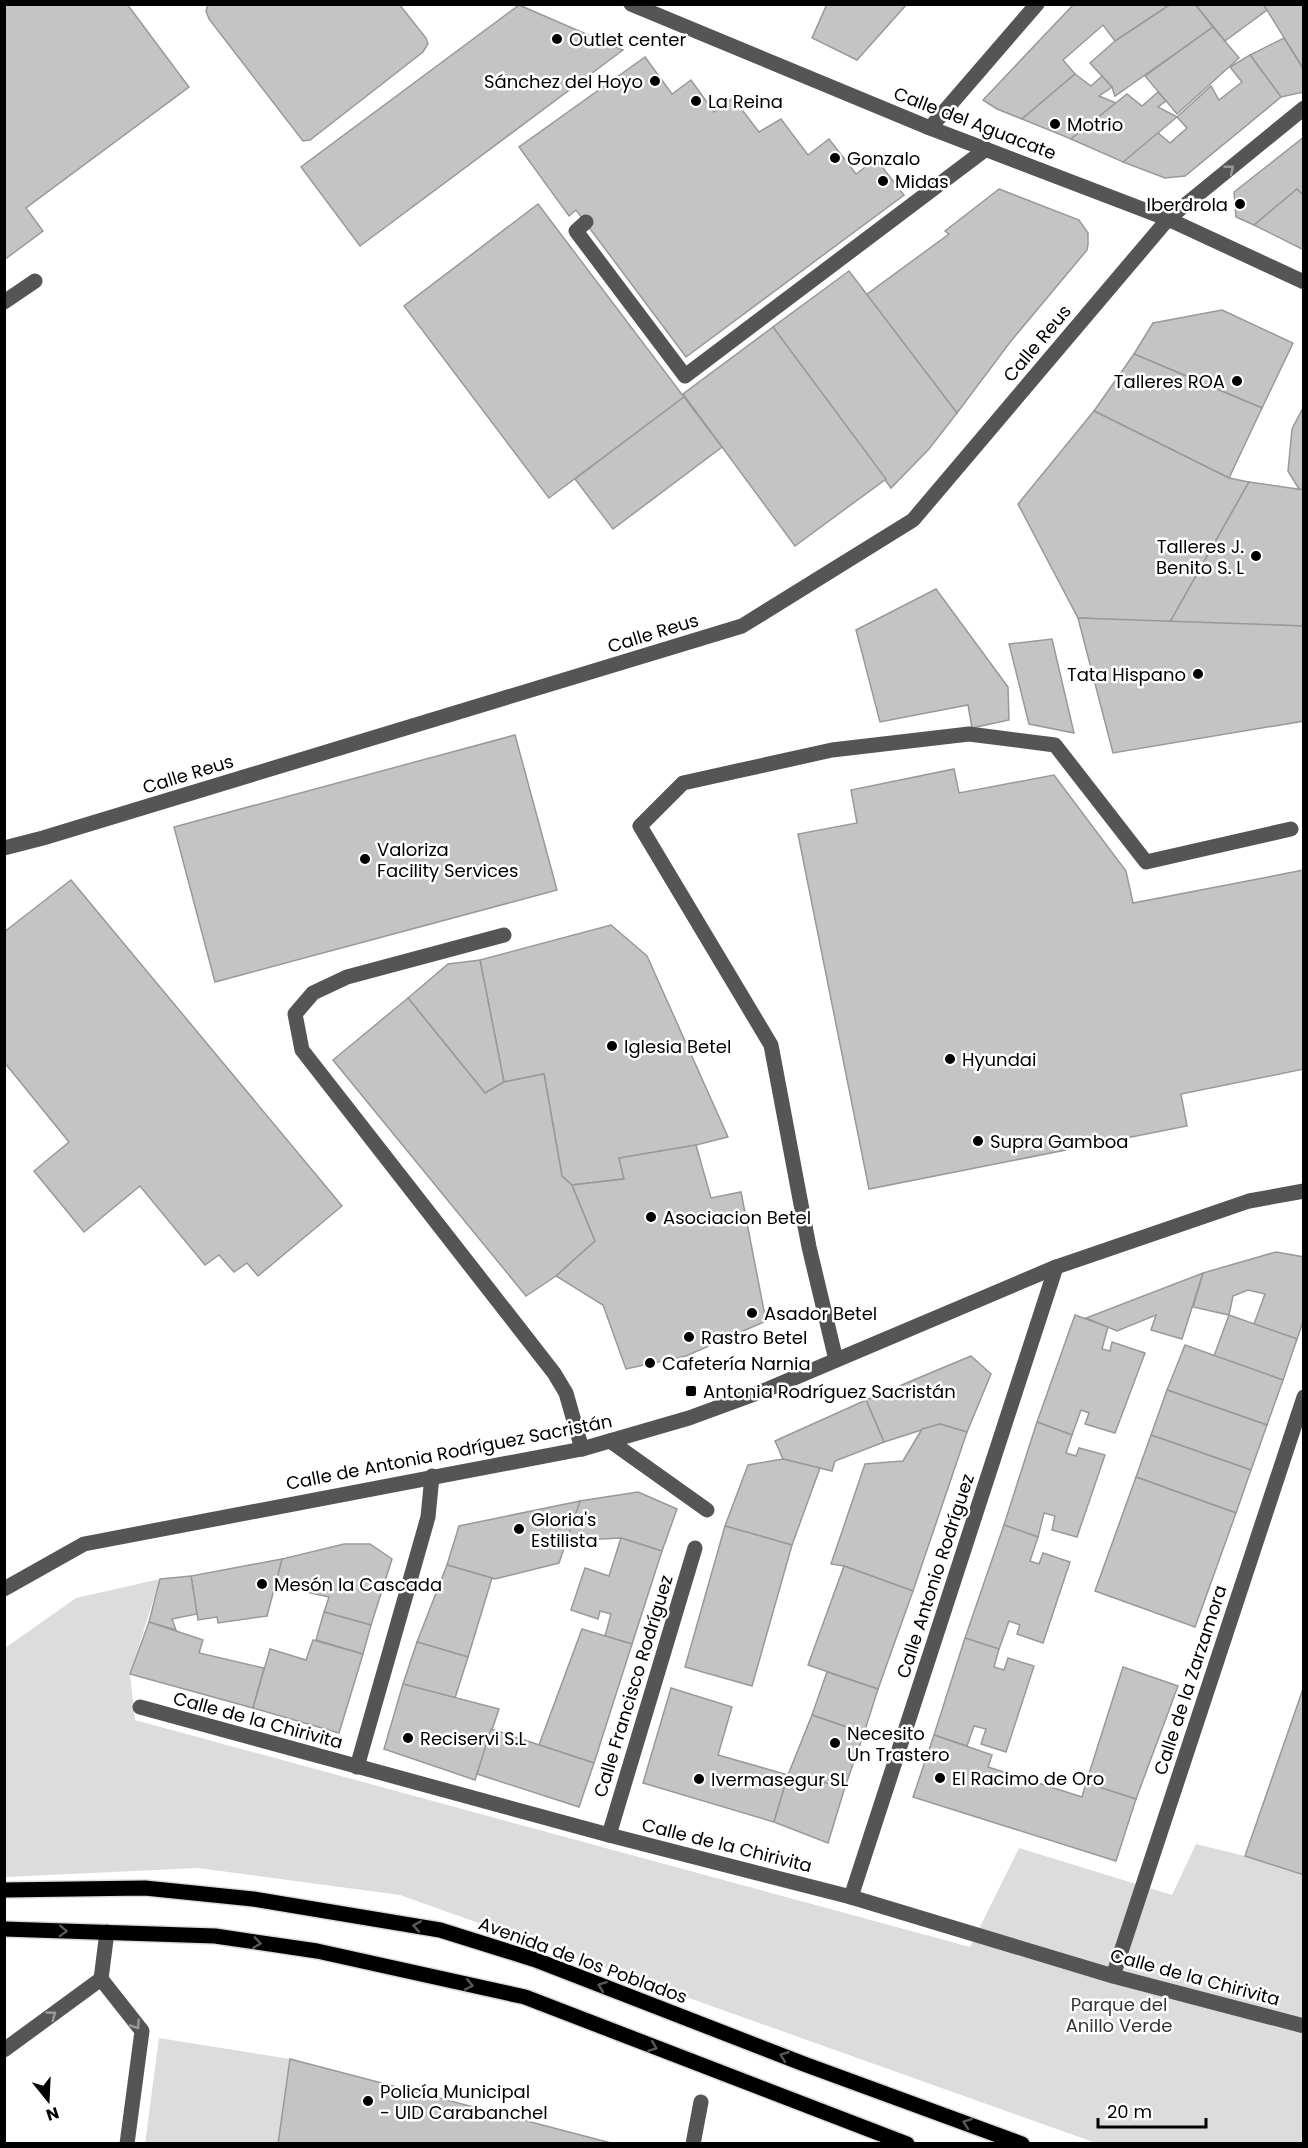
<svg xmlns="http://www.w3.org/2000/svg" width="1308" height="2148" viewBox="0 0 1308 2148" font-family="Poppins,sans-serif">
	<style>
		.green { fill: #dcdcdc }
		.building { fill: #c4c4c4; stroke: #999; stroke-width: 1.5 }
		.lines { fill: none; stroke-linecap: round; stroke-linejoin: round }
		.major-casing { stroke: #dbdbdb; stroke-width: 18 }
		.minor { stroke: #555; stroke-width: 15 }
		.major { stroke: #000; stroke-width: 15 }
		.oneway { stroke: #999 }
		.oneway2 { stroke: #595959 }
		.poi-dot { fill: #000; stroke: #fff; stroke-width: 2 }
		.labels { text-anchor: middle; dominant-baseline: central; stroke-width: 5; stroke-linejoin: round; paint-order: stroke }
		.poi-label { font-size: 18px; fill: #000; stroke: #fff; text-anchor: start }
		.street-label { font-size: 18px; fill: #000; stroke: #fff }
		.park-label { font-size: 18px; fill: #333; stroke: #fff }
	</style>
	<rect width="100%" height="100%" fill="#fff"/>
	<g class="green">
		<polygon points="160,1579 130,1674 135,1720 970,1947 1019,1848 1172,1895 1196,1844 1245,1856 1303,1875 1303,2143 1096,2143 400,1895 198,1868 5,1877 5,1648 76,1598"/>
		<polygon points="159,2038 290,2059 278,2143 145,2144"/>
	</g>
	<g class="building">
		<polygon points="4,4 127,4 189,87 26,208 43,231 4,260"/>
		<polygon points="208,4 399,4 426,38 428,44 423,52 310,140 303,141 209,19 206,11"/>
		<polygon points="827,4 907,4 857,60 812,38"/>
		<polygon points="1074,4 1171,4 1115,41 1103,25 1063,60 1075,74 1022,119 997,109 983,100"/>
		<polygon points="1171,4 1195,4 1213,27 1115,96 1112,87 1090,63 1115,41"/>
		<polygon points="1195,4 1263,4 1267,10 1225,41"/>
		<polygon points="1263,4 1304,4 1304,70 1267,10"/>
		<polygon points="519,5 623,50 360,246 301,167"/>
		<polygon points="1213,27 1239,58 1177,114 1145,76"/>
		<polygon points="1284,38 1304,70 1304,92 1281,97 1250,55"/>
		<polygon points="1250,55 1281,97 1185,176 1165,178 1123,162 1157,132 1170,143 1187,128 1177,117 1211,86 1219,100 1242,82 1230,67"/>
		<polygon points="645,57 672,94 691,80 714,112 733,98 759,132 781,119 808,155 829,139 856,174 876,159 904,195 686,357 576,210 569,216 519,147"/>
		<polygon points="1075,74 1091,86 1102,76 1112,87 1099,96 1116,103 1071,139 1022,119"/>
		<polygon points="1158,92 1166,101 1158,107 1177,117 1123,162 1071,139 1127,94 1142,106"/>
		<polygon points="1304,137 1304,196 1297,189 1254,225 1236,217 1234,192"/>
		<polygon points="999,189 1079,220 1088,233 1088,245 1087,250 1011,341 957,413 866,295 949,234 945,231"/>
		<polygon points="1297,189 1304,196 1304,250 1254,225"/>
		<polygon points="538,204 684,397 549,498 404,306"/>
		<polygon points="849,271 957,413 929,449 891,488 773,327"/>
		<polygon points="1222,310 1293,343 1262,408 1134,354 1153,323"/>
		<polygon points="773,327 886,479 795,546 683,394"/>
		<polygon points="1134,354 1262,408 1229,478 1094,411"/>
		<polygon points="684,397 722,447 613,529 575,479"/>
		<polygon points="1304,406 1304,490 1299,489 1288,471 1292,429"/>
		<polygon points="1094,411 1229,478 1249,482 1170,622 1078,618 1018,504"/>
		<polygon points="1249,482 1304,490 1304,626 1170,622"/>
		<polygon points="936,589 1008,687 1009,720 972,728 968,705 880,722 856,630"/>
		<polygon points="1078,618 1304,626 1304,721 1113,753"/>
		<polygon points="1052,639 1074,733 1029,724 1009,644"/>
		<polygon points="515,735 557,890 215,982 174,827"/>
		<polygon points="954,769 959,793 1054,775 1126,871 1133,903 1304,870 1304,1069 1181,1094 1187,1126 869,1189 798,834 857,823 851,790"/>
		<polygon points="71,880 342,1206 258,1276 247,1263 234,1272 219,1255 205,1265 140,1186 84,1232 34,1171 69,1142 4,1062 4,932"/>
		<polygon points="611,925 647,956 728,1137 696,1145 619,1158 624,1179 572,1185 562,1176 544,1074 504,1082 480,960"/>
		<polygon points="480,960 504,1082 485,1093 408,998 448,964"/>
		<polygon points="408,998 485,1093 504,1082 544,1074 562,1176 572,1185 595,1241 556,1276 526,1296 333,1060"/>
		<polygon points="696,1145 711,1198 741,1192 766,1321 686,1356 626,1369 603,1305 556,1276 595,1241 572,1185 624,1179 619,1158"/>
		<polygon points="1276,1252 1304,1257 1304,1319 1297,1339 1254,1324 1265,1294 1248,1290 1233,1296 1229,1315 1193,1307 1203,1273"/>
		<polygon points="1203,1273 1182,1339 1151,1330 1156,1315 1117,1331 1086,1318"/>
		<polygon points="1075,1315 1108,1327 1102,1349 1110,1351 1112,1342 1145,1353 1115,1433 1085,1424 1089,1413 1081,1410 1072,1435 1037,1422"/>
		<polygon points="1229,1315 1297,1339 1283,1380 1214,1356"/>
		<polygon points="1185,1345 1283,1380 1267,1425 1167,1390"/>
		<polygon points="971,1356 991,1374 967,1432 940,1424 884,1442 866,1400"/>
		<polygon points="1167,1390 1267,1425 1251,1470 1151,1435"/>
		<polygon points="866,1400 884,1442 835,1461 832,1471 783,1459 775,1441"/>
		<polygon points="1037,1422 1072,1435 1066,1453 1076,1456 1079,1448 1105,1455 1077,1537 1052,1530 1055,1516 1044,1513 1038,1537 1004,1525"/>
		<polygon points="940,1424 967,1432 913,1591 844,1566 831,1564 865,1464 903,1461 922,1429"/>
		<polygon points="1151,1435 1251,1470 1236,1513 1136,1477"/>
		<polygon points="783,1459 820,1468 792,1545 725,1526 748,1465"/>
		<polygon points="1136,1477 1236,1513 1195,1627 1095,1591"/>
		<polygon points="638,1492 677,1509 662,1551 621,1538 565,1541 580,1501"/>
		<polygon points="580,1501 559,1563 495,1579 447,1565 459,1526"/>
		<polygon points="1004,1525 1038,1537 1030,1561 1039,1564 1043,1553 1070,1562 1043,1643 1017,1634 1020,1625 1009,1621 999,1649 965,1638"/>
		<polygon points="725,1526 792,1545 752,1686 685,1667"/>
		<polygon points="621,1538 662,1551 632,1644 605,1636 611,1614 600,1611 598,1619 571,1610 585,1568 609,1576"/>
		<polygon points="344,1544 370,1544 392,1559 371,1625 324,1612 329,1597 275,1585 282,1559"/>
		<polygon points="282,1559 267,1616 218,1623 217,1617 198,1620 191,1576"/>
		<polygon points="447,1565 492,1578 468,1657 417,1642"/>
		<polygon points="844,1566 913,1591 878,1689 808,1665"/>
		<polygon points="191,1576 197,1614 172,1619 176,1630 149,1622 160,1579"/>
		<polygon points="324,1612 371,1625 363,1654 316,1640"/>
		<polygon points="149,1622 203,1640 199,1653 264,1668 253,1708 130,1674"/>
		<polygon points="582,1629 632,1644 594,1763 539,1745"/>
		<polygon points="965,1638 999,1649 994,1667 1004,1670 1008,1658 1034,1666 1006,1752 981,1744 986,1729 974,1726 967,1746 934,1735"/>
		<polygon points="313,1640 363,1654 339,1733 253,1708 270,1649 306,1660"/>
		<polygon points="417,1642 468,1657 455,1698 403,1684"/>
		<polygon points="1123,1667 1178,1686 1136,1799 1086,1783"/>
		<polygon points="827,1672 878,1689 864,1733 812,1715"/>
		<polygon points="403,1684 499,1709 475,1780 384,1749"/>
		<polygon points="1304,1686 1304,1875 1245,1856"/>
		<polygon points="671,1688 732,1707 718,1755 788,1775 774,1822 643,1783"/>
		<polygon points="812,1715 864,1733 845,1787 788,1775"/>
		<polygon points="491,1729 594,1763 579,1807 477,1774"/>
		<polygon points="934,1735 992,1755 988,1767 1082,1797 1086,1783 1136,1799 1116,1861 913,1797"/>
		<polygon points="788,1775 845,1787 828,1843 774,1822"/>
		<polygon points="290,2059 615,2144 278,2144"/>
	</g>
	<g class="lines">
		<g class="major-casing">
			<g id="major">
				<polyline points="4,1890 145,1888 253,1899 440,1930 536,1960 804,2064 1022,2144"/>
				<polyline points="4,1929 215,1936 317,1951 525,1997 907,2144"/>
			</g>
		</g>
		<g class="minor">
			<polyline points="631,4 930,128 1168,219 1304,282"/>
			<polyline points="930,128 1037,4"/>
			<polyline points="586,222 576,231 685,376 986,149"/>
			<polyline points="4,302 35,281"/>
			<polyline points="4,848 43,838 742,626 913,520 1168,219 1304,108"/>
			<polyline points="504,935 347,977 313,993 295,1014 302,1050 554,1373 566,1393 582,1449"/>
			<polyline points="836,1360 809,1247 771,1045 640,826 683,783 832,750 969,734 1055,745 1146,862 1291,829"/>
			<polyline points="610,1441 707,1510"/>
			<polyline points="4,1589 84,1544 582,1449 689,1418 768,1389 1056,1267 1249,1201 1304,1191"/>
			<polyline points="140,1707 609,1835 851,1897 1113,1976 1304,2026"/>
			<polyline points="357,1767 428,1517 432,1476"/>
			<polyline points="609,1835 695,1548"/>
			<polyline points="851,1897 1056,1267"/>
			<polyline points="1113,1976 1304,1397"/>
			<polyline points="101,1979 142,2031 127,2144"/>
			<polyline points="4,2050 101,1979 107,1932"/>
			<polyline points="693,2144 701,2102"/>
		</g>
		<use href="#major" class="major"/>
	</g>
	<defs><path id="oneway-chevron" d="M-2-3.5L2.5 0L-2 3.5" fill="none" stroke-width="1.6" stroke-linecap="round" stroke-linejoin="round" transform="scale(1.5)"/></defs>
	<g class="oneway">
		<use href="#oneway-chevron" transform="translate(1230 169) rotate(-39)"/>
		<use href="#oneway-chevron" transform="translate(52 2015) rotate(-36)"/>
		<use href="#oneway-chevron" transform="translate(136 2025) rotate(57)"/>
	</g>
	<g class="oneway2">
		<use href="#oneway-chevron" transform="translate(417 1926) rotate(-170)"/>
		<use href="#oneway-chevron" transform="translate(63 1931) rotate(2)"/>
		<use href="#oneway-chevron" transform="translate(257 1943) rotate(8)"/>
		<use href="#oneway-chevron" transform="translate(469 1985) rotate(12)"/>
		<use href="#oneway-chevron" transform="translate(602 1986) rotate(-159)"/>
		<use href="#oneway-chevron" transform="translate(653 2047) rotate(21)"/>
		<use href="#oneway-chevron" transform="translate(784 2056) rotate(-159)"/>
		<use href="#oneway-chevron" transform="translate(967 2123) rotate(-160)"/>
	</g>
	<g class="poi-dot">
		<circle cx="557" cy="39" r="6"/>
		<circle cx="655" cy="81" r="6"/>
		<circle cx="696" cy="101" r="6"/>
		<circle cx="1055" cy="124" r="6"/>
		<circle cx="835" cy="158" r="6"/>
		<circle cx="883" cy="181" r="6"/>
		<circle cx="1240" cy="204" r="6"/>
		<circle cx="1237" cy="381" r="6"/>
		<circle cx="1256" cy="556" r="6"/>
		<circle cx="1198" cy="674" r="6"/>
		<circle cx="365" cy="859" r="6"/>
		<circle cx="612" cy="1046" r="6"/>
		<circle cx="950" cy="1059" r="6"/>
		<circle cx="978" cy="1141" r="6"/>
		<circle cx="651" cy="1217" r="6"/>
		<circle cx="752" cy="1313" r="6"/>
		<circle cx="689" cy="1337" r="6"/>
		<circle cx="650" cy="1363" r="6"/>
		<rect x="685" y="1385" width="12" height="12" rx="3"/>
		<circle cx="519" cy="1529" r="6"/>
		<circle cx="262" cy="1584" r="6"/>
		<circle cx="408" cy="1738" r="6"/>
		<circle cx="835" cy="1743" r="6"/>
		<circle cx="940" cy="1778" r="6"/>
		<circle cx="699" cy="1779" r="6"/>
		<circle cx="368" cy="2101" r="6"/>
	</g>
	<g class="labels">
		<g class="poi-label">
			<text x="569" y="39">Outlet center</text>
			<text x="643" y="81" text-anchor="end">Sánchez del Hoyo</text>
			<text x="708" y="101">La Reina</text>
			<text x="1067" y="124">Motrio</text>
			<text x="847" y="158">Gonzalo</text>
			<text x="895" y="181">Midas</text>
			<text x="1228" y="204" text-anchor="end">Iberdrola</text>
			<text x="1225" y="381" text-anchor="end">Talleres ROA</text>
			<text x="1244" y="546" text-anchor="end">Talleres J.<tspan x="1244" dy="21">Benito S. L</tspan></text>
			<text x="1186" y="674" text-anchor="end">Tata Hispano</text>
			<text x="377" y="849">Valoriza<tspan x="377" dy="21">Facility Services</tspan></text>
			<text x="624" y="1046">Iglesia Betel</text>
			<text x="962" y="1059">Hyundai</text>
			<text x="990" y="1141">Supra Gamboa</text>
			<text x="663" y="1217">Asociacion Betel</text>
			<text x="764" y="1313">Asador Betel</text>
			<text x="701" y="1337">Rastro Betel</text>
			<text x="662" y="1363">Cafetería Narnia</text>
			<text x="703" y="1391">Antonia Rodríguez Sacristán</text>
			<text x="531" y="1519">Gloria's<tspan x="531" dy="21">Estilista</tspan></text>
			<text x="274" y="1584">Mesón la Cascada</text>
			<text x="847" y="1733">Necesito<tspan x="847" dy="21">Un Trastero</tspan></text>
			<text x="420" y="1738">Reciservi S.L</text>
			<text x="952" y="1778">El Racimo de Oro</text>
			<text x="711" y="1779">Ivermasegur SL</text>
			<text x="380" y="2091">Policía Municipal<tspan x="380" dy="21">- UID Carabanchel</tspan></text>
		</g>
		<g class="street-label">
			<text transform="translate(975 123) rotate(21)">Calle del Aguacate</text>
			<text transform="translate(1037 343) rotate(-50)">Calle Reus</text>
			<text transform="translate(653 633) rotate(-17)">Calle Reus</text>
			<text transform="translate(188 774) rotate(-17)">Calle Reus</text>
			<text transform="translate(449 1452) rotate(-11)">Calle de Antonia Rodríguez Sacristán</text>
			<text transform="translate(935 1576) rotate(-72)">Calle Antonio Rodríguez</text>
			<text transform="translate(1190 1680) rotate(-72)">Calle de la Zarzamora</text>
			<text transform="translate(633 1686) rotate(-73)">Calle Francisco Rodríguez</text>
			<text transform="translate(258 1720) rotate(15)">Calle de la Chirivita</text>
			<text transform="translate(727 1845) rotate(14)">Calle de la Chirivita</text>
			<text transform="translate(583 1960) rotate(20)">Avenida de los Poblados</text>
			<text transform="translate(1195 1977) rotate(15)">Calle de la Chirivita</text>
		</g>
		<g class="park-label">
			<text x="1119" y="2004">Parque del<tspan x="1119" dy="21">Anillo Verde</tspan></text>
		</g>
	</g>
	<rect width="1308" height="2148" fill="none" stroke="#000000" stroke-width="12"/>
	<g transform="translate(48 2100) rotate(162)" stroke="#ffffff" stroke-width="4.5" paint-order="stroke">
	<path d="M0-4.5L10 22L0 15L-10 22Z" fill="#000000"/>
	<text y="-9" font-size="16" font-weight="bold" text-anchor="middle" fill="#000000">N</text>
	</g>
	<path d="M1098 2118v9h108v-9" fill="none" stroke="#000000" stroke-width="3"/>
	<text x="1107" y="2118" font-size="18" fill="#000000" stroke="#ffffff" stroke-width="4.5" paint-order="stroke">20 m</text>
</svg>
